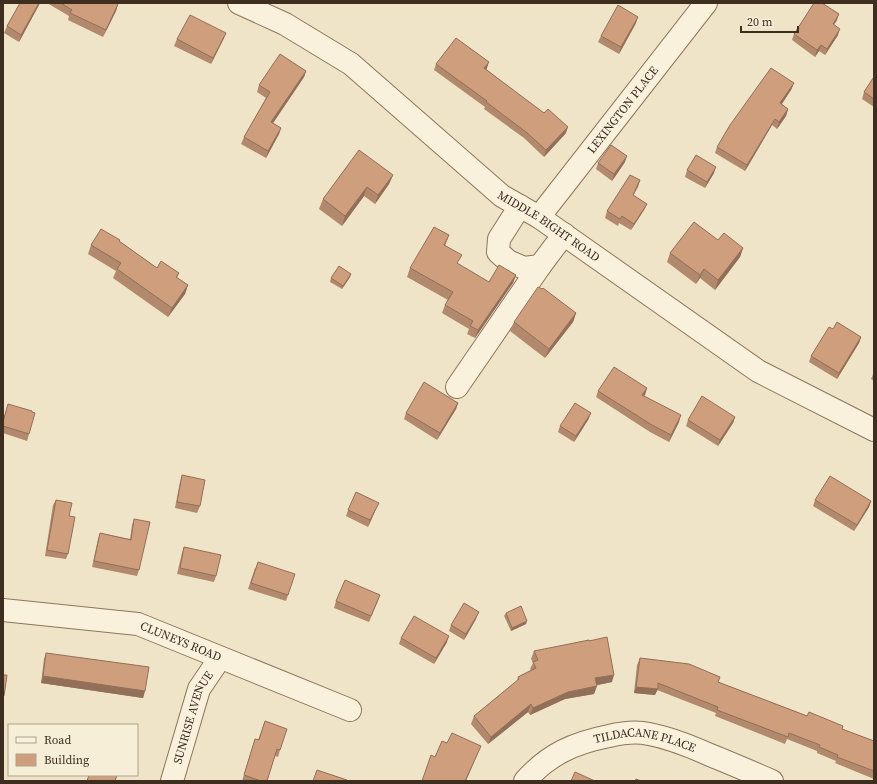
<svg xmlns="http://www.w3.org/2000/svg" width="877" height="784" viewBox="0 0 877 784" font-family="'Source Serif 4',serif">
	<style>
		.lines { fill: none; stroke-linecap: round; stroke-linejoin: round }
		.minor-casing { stroke: #8d765c; stroke-width: 24 }
		.minor { stroke: #faf1dc; stroke-width: 22 }
		.wall { fill: #b2896c }
		.shaded-wall { fill: #916f58 }
		.building { fill: #cf9f7d; stroke: #916f58 }
		.labels { text-anchor: middle; dominant-baseline: central; stroke-width: 3; stroke-linejoin: round; paint-order: stroke }
		.street-label { font-size: 12px; fill: #3d2e20; stroke: #f7eed8 }
	</style>
	<rect width="100%" height="100%" fill="#f0e4c8"/>
	<g class="lines">
		<g class="minor-casing">
			<g id="minor">
				<path id="s1" d="M239 3 285 24 351 64 502 196 539 217 758 371 874 430"/>
				<polyline points="520,206 499,239 498,252 508,261 524,268 540,266"/>
				<path id="s2" d="M539 217 706 3"/>
				<polyline points="457,387 540,266 564,234"/>
				<path id="s3" d="M3 610 138 624 350 710"/>
				<path id="s4" d="M172 781 199 689 220 658"/>
				<path id="s5" d="M525 781C549 754 574 743 609 736 622 733 636 731 649 734 670 738 690 746 710 755 730 763 751 772 772 781"/>
			</g>
		</g>
		<use href="#minor" class="minor"/>
	</g>
	<g class="wall">
		<polygon points="20,3 40,3 19,42 4,33 7,26"/>
		<polygon points="47,3 117,3 118,4 116,11 103,37 68,20 69,16"/>
		<polygon points="837,20 834,25 838,35 825,55 819,51 815,57 792,40 794,34"/>
		<polygon points="636,23 619,54 598,42 601,36"/>
		<polygon points="226,33 223,40 211,64 174,46 177,39"/>
		<polygon points="436,64 487,68 486,69 566,133 544,157 524,138 484,109 485,107 434,70"/>
		<polygon points="306,71 304,77 273,123 281,128 279,134 266,158 241,144 244,137 266,98 257,92 259,85"/>
		<polygon points="874,78 874,107 862,99 864,92"/>
		<polygon points="794,83 791,90 781,104 788,109 786,116 777,129 772,125 745,171 715,153 717,147"/>
		<polygon points="625,162 612,181 596,169 598,163"/>
		<polygon points="687,170 714,173 705,188 685,177"/>
		<polygon points="393,175 389,184 375,204 364,196 342,226 319,209 323,199"/>
		<polygon points="640,180 633,195 647,204 644,210 631,230 619,223 618,226 605,218 607,211"/>
		<polygon points="449,235 445,245 458,264 489,282 516,275 513,283 475,338 467,334 469,329 442,313 445,305 448,300 407,277 410,268"/>
		<polygon points="718,240 743,248 740,257 715,290 700,278 696,284 667,262 670,253"/>
		<polygon points="119,241 157,268 179,273 177,278 188,285 185,294 168,317 113,278 116,271 88,254 91,245"/>
		<polygon points="351,274 350,277 342,289 330,282 331,278"/>
		<polygon points="576,313 573,322 545,358 510,331 514,322"/>
		<polygon points="833,329 861,337 859,343 837,379 809,362 811,356"/>
		<polygon points="874,372 874,381 871,379"/>
		<polygon points="647,388 644,396 679,422 669,442 650,432 596,397 598,391"/>
		<polygon points="458,403 456,409 437,440 404,419 406,413"/>
		<polygon points="8,404 29,434 27,441 3,433 3,420"/>
		<polygon points="591,413 588,420 574,442 558,432 560,426"/>
		<polygon points="735,417 733,423 718,446 686,426 688,420"/>
		<polygon points="182,475 200,506 197,513 175,508 180,482"/>
		<polygon points="56,500 69,516 68,554 66,559 45,556 53,505"/>
		<polygon points="815,500 871,501 869,507 854,531 813,506"/>
		<polygon points="376,509 368,527 346,516 348,510"/>
		<polygon points="134,519 139,570 137,576 92,567 98,539 100,533 130,539 132,525"/>
		<polygon points="184,547 216,576 214,582 177,574 182,553"/>
		<polygon points="255,568 288,595 286,601 248,589"/>
		<polygon points="336,601 378,601 369,622 334,608"/>
		<polygon points="506,613 526,624 511,631 504,616"/>
		<polygon points="476,619 464,640 449,631 451,625"/>
		<polygon points="401,638 447,642 434,664 399,644"/>
		<polygon points="534,651 612,682 597,685 594,694 565,699 530,715 528,712 488,744 471,724 474,716 517,681 518,677 531,670 530,669 533,663 531,659"/>
		<polygon points="46,653 145,691 143,698 41,683 44,659"/>
		<polygon points="640,658 718,682 874,741 874,779 835,763 836,761 817,753 817,751 787,739 785,744 715,716 716,713 657,690 655,695 634,693 637,665"/>
		<polygon points="265,721 280,750 278,757 275,756 267,781 242,781 255,739 258,740"/>
	</g>
	<g class="shaded-wall">
		<polygon points="39,3 40,3 19,42 21,35"/>
		<polygon points="118,4 116,11 103,37 106,30"/>
		<polygon points="839,14 837,20 830,30 833,24"/>
		<polygon points="638,17 636,23 619,54 621,47"/>
		<polygon points="840,29 838,35 825,55 827,49"/>
		<polygon points="226,33 223,40 211,64 213,58"/>
		<polygon points="821,45 819,51 815,57 817,50"/>
		<polygon points="489,62 487,68 482,75 484,68"/>
		<polygon points="306,71 304,77 269,129 271,122"/>
		<polygon points="794,83 791,90 778,110 780,103"/>
		<polygon points="788,109 786,116 777,129 779,122"/>
		<polygon points="775,119 772,125 745,171 747,165"/>
		<polygon points="568,127 566,133 544,157 546,150"/>
		<polygon points="281,128 279,134 266,158 268,151"/>
		<polygon points="627,156 625,162 612,181 614,174"/>
		<polygon points="716,167 714,173 705,188 707,182"/>
		<polygon points="393,175 389,184 375,204 378,195"/>
		<polygon points="640,180 638,187 630,201 633,195"/>
		<polygon points="367,187 364,196 342,226 345,216"/>
		<polygon points="647,204 644,210 631,230 634,224"/>
		<polygon points="449,235 446,243 441,253 444,245"/>
		<polygon points="743,248 740,257 715,290 718,280"/>
		<polygon points="704,269 700,278 696,284 700,275"/>
		<polygon points="351,274 350,277 342,289 343,286"/>
		<polygon points="516,275 513,283 475,338 478,330"/>
		<polygon points="188,285 185,294 168,317 172,308"/>
		<polygon points="576,313 573,322 545,358 549,349"/>
		<polygon points="861,337 859,343 837,379 839,373"/>
		<polygon points="647,388 645,395 640,402 642,395"/>
		<polygon points="458,403 456,409 437,440 440,433"/>
		<polygon points="591,413 588,420 574,442 576,436"/>
		<polygon points="681,415 679,422 669,442 671,435"/>
		<polygon points="735,417 733,423 718,446 720,440"/>
		<polygon points="871,501 869,507 854,531 857,525"/>
		<polygon points="379,503 376,509 368,527 370,520"/>
		<polygon points="479,612 476,619 464,640 466,634"/>
		<polygon points="527,621 526,624 511,631 512,628"/>
		<polygon points="449,636 447,642 434,664 436,658"/>
		<polygon points="614,675 612,682 593,686 595,678"/>
		<polygon points="43,676 145,691 143,698 41,683"/>
		<polygon points="597,686 594,694 565,699 530,715 533,708 568,692"/>
		<polygon points="636,687 658,689 655,695 634,693"/>
		<polygon points="531,704 528,712 488,744 491,737"/>
		<polygon points="481,746 466,781 465,781"/>
	</g>
	<g class="building">
		<polygon points="20,3 39,3 21,35 7,26"/>
		<polygon points="61,3 117,3 118,4 106,30 70,13 72,10"/>
		<polygon points="814,3 822,3 839,14 833,24 840,29 827,49 821,45 817,50 794,34"/>
		<polygon points="618,5 638,17 621,47 601,36"/>
		<polygon points="190,15 226,33 213,58 177,39"/>
		<polygon points="456,38 489,62 484,68 544,113 548,109 568,127 546,150 526,132 486,102 487,101 436,64"/>
		<polygon points="280,54 306,71 271,122 281,128 268,151 244,137 270,92 259,85"/>
		<polygon points="771,68 794,83 780,103 788,109 779,122 775,119 747,165 717,147 730,125"/>
		<polygon points="873,78 874,78 874,99 864,92"/>
		<polygon points="611,145 627,156 614,174 598,163"/>
		<polygon points="359,150 393,175 378,195 367,187 345,216 323,199"/>
		<polygon points="696,155 716,167 707,182 687,170"/>
		<polygon points="630,175 640,180 633,195 647,204 634,224 622,216 620,219 607,211"/>
		<polygon points="694,222 718,240 724,233 743,248 718,280 704,269 700,275 670,253"/>
		<polygon points="434,227 449,235 444,245 462,255 457,263 489,282 499,265 516,275 478,330 470,326 473,321 445,305 453,292 410,268"/>
		<polygon points="101,229 120,240 119,241 157,268 161,261 179,273 176,277 188,285 172,308 117,269 121,263 91,245"/>
		<polygon points="339,266 351,274 343,286 331,278"/>
		<polygon points="538,287 542,289 543,288 576,313 549,349 514,322"/>
		<polygon points="837,322 861,337 839,373 811,356 829,327 833,329"/>
		<polygon points="614,367 647,388 642,395 681,415 671,435 652,425 598,391"/>
		<polygon points="424,382 458,403 440,433 406,413"/>
		<polygon points="702,396 735,417 720,440 688,420"/>
		<polygon points="575,403 591,413 576,436 560,426"/>
		<polygon points="8,404 32,411 32,412 35,413 29,434 3,426 3,422"/>
		<polygon points="182,475 205,480 200,506 177,502"/>
		<polygon points="830,476 871,501 857,525 815,500"/>
		<polygon points="356,492 379,503 370,520 348,510"/>
		<polygon points="56,500 72,503 69,516 75,517 68,554 47,550"/>
		<polygon points="134,519 150,522 139,570 94,561 100,533 131,540"/>
		<polygon points="184,547 221,555 216,576 180,568"/>
		<polygon points="258,562 295,574 288,595 251,583"/>
		<polygon points="345,580 380,595 371,616 336,601"/>
		<polygon points="464,603 479,612 466,634 451,625"/>
		<polygon points="521,606 527,621 512,628 506,613"/>
		<polygon points="414,616 449,636 436,658 401,638"/>
		<polygon points="607,637 614,675 595,678 597,686 568,692 533,708 531,704 491,737 474,716 519,679 518,677 536,668 533,662 538,660 534,651 589,640 589,641"/>
		<polygon points="46,653 149,667 145,691 43,676"/>
		<polygon points="640,658 689,664 720,677 718,682 807,716 809,712 843,726 842,729 874,741 874,771 837,757 838,755 819,747 820,745 789,733 788,737 717,710 718,707 658,683 658,689 636,687"/>
		<polygon points="3,675 7,675 4,696 3,696"/>
		<polygon points="265,721 287,729 280,750 277,749 267,781 261,781 244,775 255,739 259,740"/>
		<polygon points="452,733 481,746 465,781 422,781 431,755 435,757 442,741 447,743"/>
		<polygon points="317,770 347,780 347,781 313,781"/>
		<polygon points="575,772 595,781 571,781"/>
		<polygon points="89,775 117,775 115,781 87,781"/>
		<polygon points="636,779 641,781 635,781"/>
	</g>
	<g class="labels">
		<g class="street-label">
			<text stroke="none"><textPath href="#s2" startOffset="136">LEXINGTON PLACE</textPath></text>
			<text stroke="none"><textPath href="#s1" startOffset="384">MIDDLE BIGHT ROAD</textPath></text>
			<text stroke="none"><textPath href="#s3" startOffset="182">CLUNEYS ROAD</textPath></text>
			<text stroke="none"><textPath href="#s4" startOffset="67">SUNRISE AVENUE</textPath></text>
			<text stroke="none"><textPath href="#s5" startOffset="134">TILDACANE PLACE</textPath></text>
		</g>
	</g>
	<rect width="877" height="784" fill="none" stroke="#3d2e20" stroke-width="8"/>
	<rect x="8" y="724" width="130" height="52" fill="#f7eed8" stroke="#ada18e"/>
	<rect x="16" y="737" width="20" height="6" fill="#faf1dc" stroke="#ada18e"/>
	<text x="44" y="744" font-size="12" fill="#3d2e20">Road</text>
	<rect x="16" y="754" width="20" height="12" fill="#cf9f7d" stroke="#ada18e"/>
	<text x="44" y="764" font-size="12" fill="#3d2e20">Building</text>
	<path d="M741 26v6h57v-6" fill="none" stroke="#3d2e20" stroke-width="2"/>
	<text x="747" y="26" font-size="12" fill="#3d2e20" stroke="#f7eed8" stroke-width="3" paint-order="stroke">20 m</text>
</svg>
